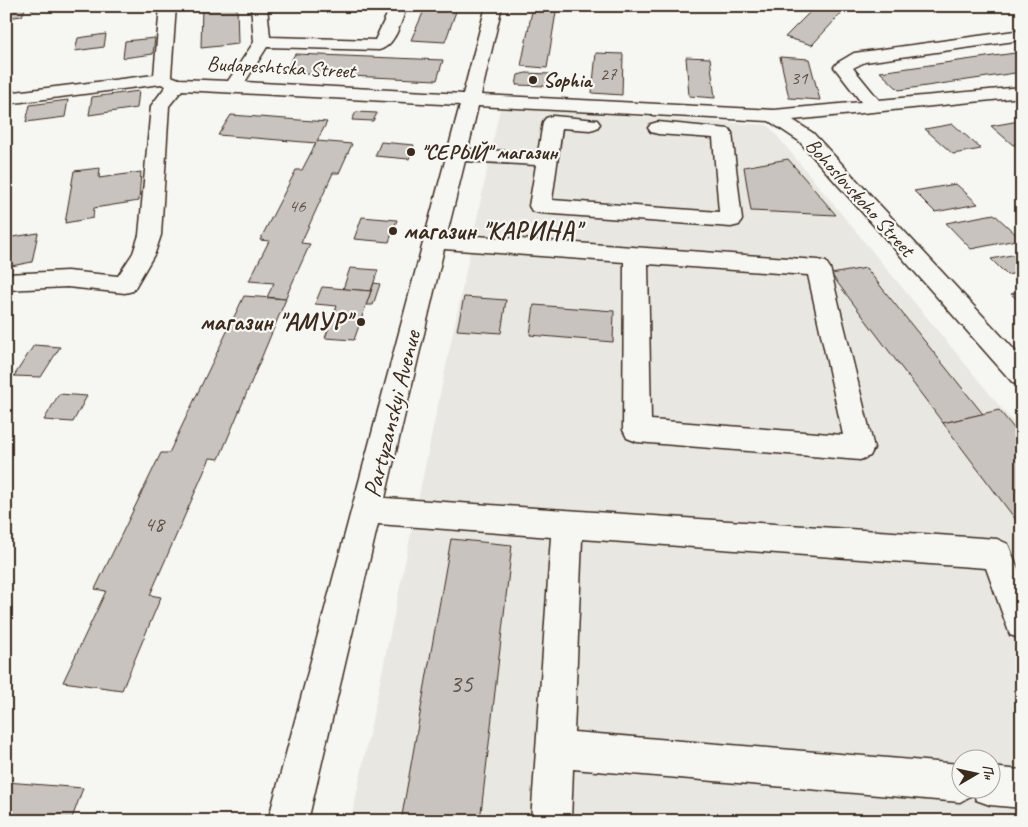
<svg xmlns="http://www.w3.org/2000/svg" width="1028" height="827" viewBox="0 0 1028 827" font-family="Caveat,sans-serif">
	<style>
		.built { fill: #e8e7e2; fill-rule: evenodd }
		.building { fill: #c8c3be; stroke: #3b2a1e }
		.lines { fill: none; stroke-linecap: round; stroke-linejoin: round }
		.minor-casing { stroke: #3b2a1e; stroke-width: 3 }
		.minor { fill: #f6f6f2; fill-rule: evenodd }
		.poi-dot { fill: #3b2a1e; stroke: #f6f6f2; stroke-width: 2 }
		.labels { text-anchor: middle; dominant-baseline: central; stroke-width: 4.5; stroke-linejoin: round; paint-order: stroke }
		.far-number-label { font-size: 19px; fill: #5e5046 }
		.far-street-label { font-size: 21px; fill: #3b2a1e; stroke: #f6f6f2 }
		.far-poi-label { font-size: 21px; font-weight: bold; fill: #3b2a1e; stroke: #f6f6f2; text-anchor: start }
		.number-label { font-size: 22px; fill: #5e5046 }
		.poi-label { font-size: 25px; font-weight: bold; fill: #3b2a1e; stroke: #f6f6f2; text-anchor: start }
		.street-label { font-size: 25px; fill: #3b2a1e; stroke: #f6f6f2 }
		.near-number-label { font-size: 26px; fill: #5e5046 }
	</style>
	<rect width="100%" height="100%" fill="#f6f6f2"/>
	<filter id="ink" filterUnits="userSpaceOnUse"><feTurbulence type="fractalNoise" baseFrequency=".02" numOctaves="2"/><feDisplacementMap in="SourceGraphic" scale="10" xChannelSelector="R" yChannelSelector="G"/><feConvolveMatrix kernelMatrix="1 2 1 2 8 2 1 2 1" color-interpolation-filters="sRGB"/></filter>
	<g filter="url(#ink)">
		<path class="built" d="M500 108 768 125 1022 433V821H351ZM960 760H990V790H960Z"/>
		<g class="building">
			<polygon points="6,6 26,6 22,16 6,18"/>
			<polygon points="32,6 65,6 31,10"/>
			<polygon points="202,6 237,6 238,44 201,48"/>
			<polygon points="426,6 458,6 445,42 411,40"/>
			<polygon points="533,6 557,6 547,68 521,66"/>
			<polygon points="816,6 848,6 812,45 785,37"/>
			<polygon points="106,34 104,47 75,51 78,38"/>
			<polygon points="155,38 153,54 123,58 125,41"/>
			<polygon points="1022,52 1022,72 899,90 880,72"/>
			<polygon points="596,53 623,54 622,95 592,93"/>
			<polygon points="295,54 443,60 437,80 284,73"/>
			<polygon points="686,57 710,58 715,98 689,96"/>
			<polygon points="780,57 809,59 820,100 789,98"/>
			<polygon points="526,73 550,74 548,86 516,85 518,75"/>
			<polygon points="139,91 137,108 89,115 92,97"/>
			<polygon points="68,100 65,117 26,122 30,105"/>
			<polygon points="356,112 377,113 373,121 352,120"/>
			<polygon points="231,115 327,122 317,141 352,144 339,173 333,173 301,243 310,244 285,299 267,297 274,283 249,281 269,241 260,240 296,170 302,170 316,143 218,135"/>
			<polygon points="1019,121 1022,123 1022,143 1013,145 991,126"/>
			<polygon points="953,124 981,149 953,154 925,129"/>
			<polygon points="381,142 414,145 409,159 375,156"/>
			<polygon points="788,159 836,215 751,211 744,167"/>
			<polygon points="100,168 99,178 141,172 139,201 94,208 93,218 65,223 74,171"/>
			<polygon points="956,184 978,204 935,212 914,191"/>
			<polygon points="994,214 1021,239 971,249 946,223"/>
			<polygon points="362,217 397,220 389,242 354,239"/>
			<polygon points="38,233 32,262 6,267 6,238"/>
			<polygon points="1022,253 1022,272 1007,275 991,259"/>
			<polygon points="350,268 378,270 371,291 343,289"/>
			<polygon points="866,268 983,414 943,423 831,274"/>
			<polygon points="374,283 380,284 373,305 366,305"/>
			<polygon points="322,287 371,291 354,340 325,338 337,306 315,304"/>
			<polygon points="1022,291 1022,304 1011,294"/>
			<polygon points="244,296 286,299 219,459 210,458 150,595 161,597 122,690 63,682 106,591 95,589 161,453 169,453"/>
			<polygon points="464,297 506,300 501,333 457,330"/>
			<polygon points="534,305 614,311 613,342 530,335"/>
			<polygon points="34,345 60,347 41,377 14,376"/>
			<polygon points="59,394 87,396 73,422 44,420"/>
			<polygon points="999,410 1022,438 1022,528 943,423"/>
			<polygon points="451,539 512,545 480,821 401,821"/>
			<polygon points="6,782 83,788 71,821 6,821"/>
		</g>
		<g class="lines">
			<g class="minor-casing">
				<path id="minor" d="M160 6H176L171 76 179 79 228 81 254 42 251 6H267L270 37 375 40 391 6H407C401 21 396 46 379 50L267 47 245 82 463 94 486 6H502L481 95 774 110 861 102 834 67 837 63 854 53 1022 30V40L865 62 853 68 879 100 1022 87V97L793 120 813 133 1022 358V386L1013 383 799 141 769 121 478 106 468 149 538 153 543 122 546 118 553 116 597 120 600 124 597 128 590 130 562 128 552 200 719 212 713 138 658 134 651 132 648 128 651 124 658 122 729 129 732 133 742 220 739 225 731 227 540 213 532 211 529 206 536 165 465 161 447 234 818 260 826 262 830 268 874 448 870 456 860 460 637 442 627 438 623 430 624 262 444 249 385 498 997 539 1008 544 1022 578V639L1010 635 986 568 582 539 574 732 960 764V790H990V767L1022 770V808L990 805 976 800 974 794 960 802 573 769 571 821H531L551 537 378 524 308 821H268L460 105 182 90 169 106 161 235 155 253 133 291 125 293 67 287 6 290V274L67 271 118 276 133 253 139 235 151 106 166 86 161 84 6 104V93L154 75ZM648 264 808 275 843 435 651 420Z"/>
			</g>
			<use href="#minor" class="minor"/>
		</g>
	</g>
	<g class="poi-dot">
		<circle cx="533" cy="80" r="5"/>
		<circle cx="411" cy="152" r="5"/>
		<circle cx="393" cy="231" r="5"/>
		<circle cx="361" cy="322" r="5"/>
	</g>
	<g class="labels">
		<g class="far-number-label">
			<text x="608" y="74">27</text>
			<text x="799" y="78">31</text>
			<text x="297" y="206">46</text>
		</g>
		<g class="far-street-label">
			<text transform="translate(281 67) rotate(3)">Budapeshtska Street</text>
			<text transform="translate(860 197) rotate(48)">Bohoslovskoho Street</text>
		</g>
		<g class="far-poi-label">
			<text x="543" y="80">Sophia</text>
			<text x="421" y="152">"СЕРЫЙ" магазин</text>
		</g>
		<g class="number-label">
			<text x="154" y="524">48</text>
		</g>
		<g class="poi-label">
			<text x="403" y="231">магазин "КАРИНА"</text>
			<text x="351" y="322" text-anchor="end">магазин "АМУР"</text>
		</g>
		<g class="street-label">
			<text transform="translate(392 414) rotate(-76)">Partyzanskyi Avenue</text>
		</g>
		<g class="near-number-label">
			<text x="461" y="683">35</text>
		</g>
	</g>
	<rect width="1028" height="827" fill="none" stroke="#f6f6f2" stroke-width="25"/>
	<rect x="12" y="12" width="1003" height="802" fill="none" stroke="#3b2a1e" stroke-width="2" filter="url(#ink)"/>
	<g transform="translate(976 774) rotate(81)"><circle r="24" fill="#f6f6f2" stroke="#aba49d"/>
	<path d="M0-4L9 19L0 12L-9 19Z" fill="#3b2a1e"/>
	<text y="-8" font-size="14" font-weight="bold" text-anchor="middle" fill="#3b2a1e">Пн</text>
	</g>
</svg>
